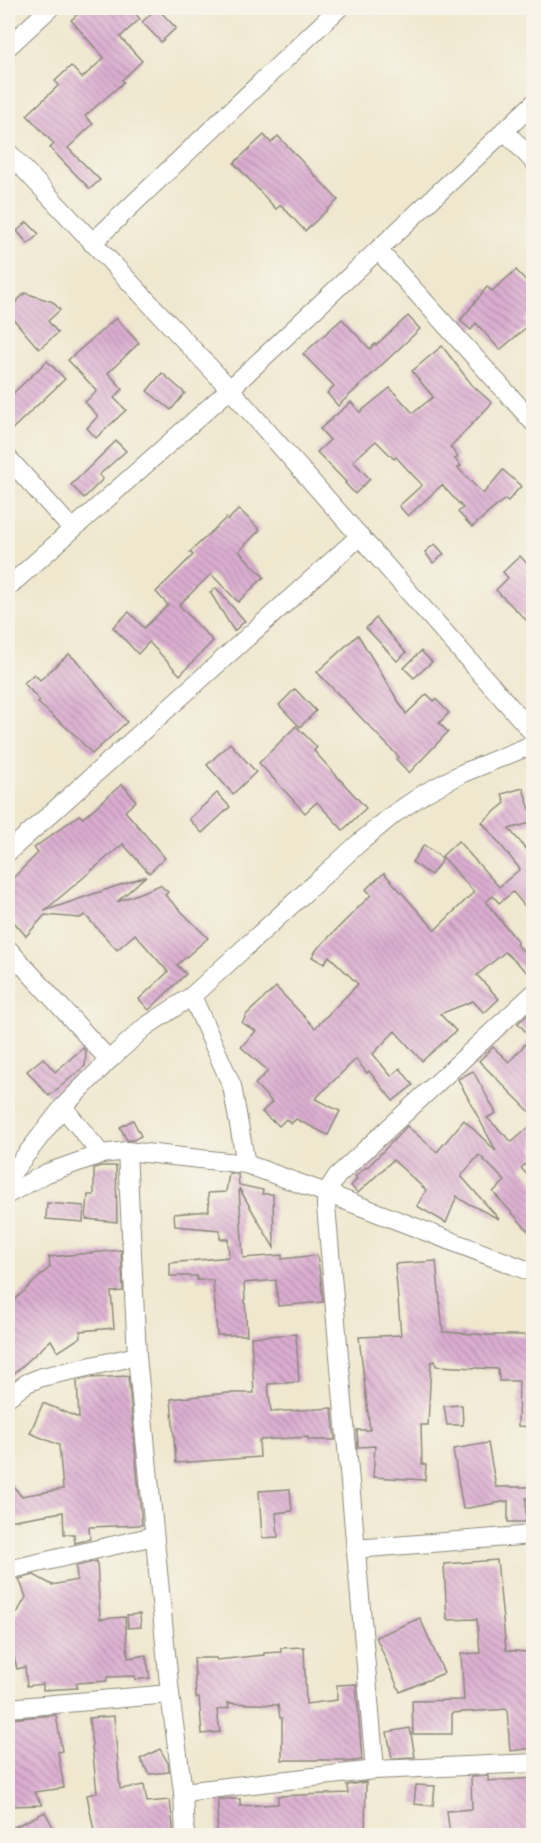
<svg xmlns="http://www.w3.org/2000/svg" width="541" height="1843" viewBox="0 0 541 1843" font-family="'Sorts Mill Goudy',serif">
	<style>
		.building { fill: url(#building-back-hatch) }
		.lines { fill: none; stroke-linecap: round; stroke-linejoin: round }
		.minor-casing { stroke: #8d8a7d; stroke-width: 20 }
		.minor { stroke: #fff; stroke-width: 18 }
	</style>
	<defs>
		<pattern id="building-back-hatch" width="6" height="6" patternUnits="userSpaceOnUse" patternTransform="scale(1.5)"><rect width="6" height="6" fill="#dbaed1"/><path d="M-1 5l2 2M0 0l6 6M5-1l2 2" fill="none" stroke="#b28eaa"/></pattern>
	</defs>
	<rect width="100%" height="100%" fill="#f7f3e8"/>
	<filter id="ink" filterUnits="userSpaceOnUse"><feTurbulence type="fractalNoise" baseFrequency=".0167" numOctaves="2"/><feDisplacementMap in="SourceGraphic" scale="12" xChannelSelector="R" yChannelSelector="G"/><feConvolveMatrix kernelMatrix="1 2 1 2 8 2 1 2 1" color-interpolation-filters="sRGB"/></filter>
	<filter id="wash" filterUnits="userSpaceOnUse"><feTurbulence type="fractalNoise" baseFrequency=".008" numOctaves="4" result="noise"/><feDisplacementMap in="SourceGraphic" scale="24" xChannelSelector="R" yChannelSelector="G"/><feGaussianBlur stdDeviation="1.35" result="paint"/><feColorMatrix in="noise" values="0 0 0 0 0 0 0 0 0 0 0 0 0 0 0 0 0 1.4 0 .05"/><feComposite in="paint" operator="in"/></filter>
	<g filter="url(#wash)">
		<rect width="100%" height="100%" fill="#efe8cf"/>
		<g id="blocks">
			<g class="building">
				<polygon points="85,8 130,8 140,19 120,37 142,61 122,80 124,82 85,116 93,124 68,148 100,180 90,189 50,148 54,144 27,115 59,85 55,81 71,66 82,78 104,58 71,20"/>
				<polygon points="157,8 176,28 161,42 142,22"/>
				<polygon points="264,135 271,143 278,136 338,200 305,231 281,205 276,209 234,163"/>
				<polygon points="27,222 39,234 28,244 17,231"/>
				<polygon points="516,270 534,289 534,312 525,320 529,325 500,350 476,323 471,330 460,321 487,287 492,291"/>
				<polygon points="25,293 53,302 60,310 48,321 58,333 39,349 8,313 8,310"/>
				<polygon points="408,316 420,329 338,406 327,393 334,386 303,354 342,319 370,349 375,344 376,345"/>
				<polygon points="116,318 139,343 108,373 123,389 114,398 126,410 96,438 87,428 98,416 85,402 97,391 68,360"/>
				<polygon points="442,346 472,385 492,403 450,447 458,457 455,459 461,466 458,468 483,494 503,470 521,486 508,501 505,499 472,527 458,512 463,508 442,485 408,516 399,506 422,485 396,457 394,459 376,441 353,461 370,479 355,494 345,483 346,482 317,452 330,440 320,429 351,402 360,412 390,388 413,413 433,397 412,371"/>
				<polygon points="47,361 65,379 8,433 8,398"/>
				<polygon points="162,373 185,393 171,410 147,391"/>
				<polygon points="116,441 126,451 99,475 103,479 84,498 71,485"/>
				<polygon points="239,509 260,530 239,551 264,577 238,602 211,574 179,605 213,641 180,675 149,642 138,654 113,627 129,612 144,628 168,605 156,592 193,555 190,552 226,518 228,520"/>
				<polygon points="435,544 444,554 433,563 425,552"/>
				<polygon points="520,556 534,571 534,628 496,590 508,578 503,572"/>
				<polygon points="216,588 245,621 234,631 210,592"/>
				<polygon points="376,618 406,653 397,661 366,628"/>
				<polygon points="358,635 406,714 427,694 434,701 436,699 449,713 439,723 448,732 409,773 396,759 399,757 317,672"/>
				<polygon points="421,651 432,662 414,678 404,668"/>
				<polygon points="69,654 78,662 127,722 92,754 75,735 38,703 40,701 24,683 34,674 40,680"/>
				<polygon points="295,689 316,711 300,727 279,705"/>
				<polygon points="296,726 317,747 314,751 366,808 343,830 317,802 305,813 259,763"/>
				<polygon points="230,743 256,772 233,794 207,765"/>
				<polygon points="122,784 136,801 125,811 165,858 149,873 123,844 44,911 146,876 117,902 160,885 168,892 165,895 208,938 177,965 186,974 149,1010 139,999 168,972 135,934 117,950 85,915 80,918 45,915 26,936 14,922 8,911 8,883 38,853 34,848 79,815 83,818"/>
				<polygon points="523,788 534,822 509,829 534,858 534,886 528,879 527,881 534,889 534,917 513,892 499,903 493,896 486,902 518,942 516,944 534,960 534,965 527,972 505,952 477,975 499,999 484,1013 473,1001 440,1014 456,1031 422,1061 395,1031 373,1054 391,1076 400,1068 413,1085 393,1101 369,1071 367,1073 356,1059 315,1099 340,1111 328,1135 296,1119 291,1124 286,1119 279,1126 273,1120 272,1121 262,1112 272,1102 255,1084 268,1071 241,1047 256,1031 242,1023 247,1014 276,987 315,1028 358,984 329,956 324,964 312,957 317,949 371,895 366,889 384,873 435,930 474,892 442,856 458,841 499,887 520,869 482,822 505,803 502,794"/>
				<polygon points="217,793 230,807 202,833 189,819"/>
				<polygon points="424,845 443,859 431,875 412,862"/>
				<polygon points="534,1009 534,1116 479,1061 493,1047 509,1062 531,1038 518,1023"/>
				<polygon points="83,1048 86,1052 85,1066 49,1096 27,1071 43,1058 55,1072"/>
				<polygon points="473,1071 496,1113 487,1118 512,1142 534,1123 534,1157 521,1168 534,1182 534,1237 493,1192 505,1181 479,1155 461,1176 499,1219 461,1200 457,1196 446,1223 417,1206 426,1190 393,1160 358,1193 351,1186 357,1179 355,1177 366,1167 367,1168 407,1126 437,1152 464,1120 496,1151 458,1079"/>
				<polygon points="133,1120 141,1136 133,1140 127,1140 120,1127"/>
				<polygon points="101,1166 116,1166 117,1222 86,1219 88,1195 94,1195 94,1168"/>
				<polygon points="229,1173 238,1174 239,1185 263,1190 262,1194 273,1194 274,1248 239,1188 243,1258 282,1255 282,1259 317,1255 321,1280 323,1302 278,1306 276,1280 244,1283 247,1335 217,1335 213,1280 197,1280 197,1276 170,1276 170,1263 229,1257 228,1239 220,1239 220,1230 175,1226 174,1214 209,1211 208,1193 226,1192"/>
				<polygon points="47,1203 84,1206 83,1222 46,1219"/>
				<polygon points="121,1250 123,1291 111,1292 114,1328 80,1331 81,1337 58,1352 51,1340 8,1379 8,1306 50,1267 49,1257"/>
				<polygon points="436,1261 443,1332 487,1335 534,1335 534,1427 518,1426 519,1381 499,1381 498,1369 436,1366 435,1361 431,1362 428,1425 421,1425 422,1464 426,1465 425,1480 373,1477 375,1446 358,1447 357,1430 370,1430 359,1337 401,1335 395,1264"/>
				<polygon points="296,1334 299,1382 268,1384 271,1412 332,1408 335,1440 308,1440 308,1437 259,1440 260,1457 176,1463 171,1399 228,1393 254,1393 251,1337"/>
				<polygon points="128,1376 142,1525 89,1527 90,1539 75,1543 74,1534 64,1534 63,1512 8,1521 8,1479 21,1496 63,1489 59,1445 30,1433 43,1403 79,1418 77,1381 89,1378"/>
				<polygon points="462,1405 463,1425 447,1425 444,1406"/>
				<polygon points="488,1443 496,1487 534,1487 534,1496 526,1498 526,1522 508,1522 508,1501 463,1509 453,1449"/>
				<polygon points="290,1489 292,1511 276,1513 278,1537 262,1538 259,1491"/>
				<polygon points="497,1560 506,1650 534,1653 534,1748 510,1751 507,1709 452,1713 452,1734 413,1734 412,1701 464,1700 461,1654 480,1653 477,1619 447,1620 444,1564"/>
				<polygon points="97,1561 100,1619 125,1617 128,1658 146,1655 150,1678 135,1680 135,1676 107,1677 107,1681 77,1683 77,1688 43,1690 43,1684 27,1686 25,1667 17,1669 12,1649 8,1617 8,1615 17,1613 26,1597 19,1579 34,1575 52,1585 77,1580 76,1566"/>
				<polygon points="140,1614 141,1627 128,1628 127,1615"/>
				<polygon points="420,1618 444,1673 400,1692 376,1637"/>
				<polygon points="304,1647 306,1704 337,1700 337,1685 356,1684 362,1760 345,1762 345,1760 282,1760 282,1718 280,1718 278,1705 228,1703 229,1708 217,1710 220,1732 202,1734 199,1698 196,1698 194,1658 216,1658 217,1660 264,1655 264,1653 281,1652 281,1648"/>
				<polygon points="56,1715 62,1751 58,1752 64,1788 34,1792 42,1805 10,1806 8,1719"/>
				<polygon points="114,1716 120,1789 144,1785 147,1802 170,1800 174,1836 95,1836 87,1795 97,1793 89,1718"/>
				<polygon points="410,1728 415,1757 392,1758 387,1732"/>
				<polygon points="160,1749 168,1763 169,1772 149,1774 140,1759"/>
				<polygon points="488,1776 488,1781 534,1778 534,1834 472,1836 472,1832 450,1834 447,1811 472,1809 471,1777"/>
				<polygon points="366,1782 365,1836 254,1836 254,1833 217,1833 218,1799 240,1799 240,1806 278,1804 278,1796 348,1793 347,1785"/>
				<polygon points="416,1785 435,1786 433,1806 414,1804"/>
				<polygon points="45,1812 58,1836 8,1836 8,1830"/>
			</g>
		</g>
	</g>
	<g filter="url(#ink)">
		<use href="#blocks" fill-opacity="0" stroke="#8d8a7d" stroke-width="1.5"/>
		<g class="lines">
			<g class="minor-casing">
				<g id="minor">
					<polyline points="8,47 50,8"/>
					<polyline points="504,130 534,162"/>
					<polyline points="8,152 230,389 534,734"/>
					<polyline points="92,243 339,8"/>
					<polyline points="378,250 534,423"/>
					<polyline points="8,458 72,529"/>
					<polyline points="8,587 230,389 534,103"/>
					<polyline points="8,852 360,536"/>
					<polyline points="8,949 109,1060"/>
					<polyline points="192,996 232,1086 246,1164"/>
					<polyline points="63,1107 101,1154"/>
					<polyline points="127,1151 137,1356 170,1694 183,1792 185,1836"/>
					<polyline points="8,1178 63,1107 109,1060 145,1027 192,996 359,843 394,814 425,793 463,773 534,744"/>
					<polyline points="8,1194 47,1173 101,1154 127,1151 246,1164 326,1193 534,1273"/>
					<polyline points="8,1397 27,1383 42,1377 137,1356"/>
					<polyline points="355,1549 534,1535"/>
					<polyline points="8,1570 154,1536"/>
					<polyline points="8,1708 170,1694"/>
					<polyline points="375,1770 326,1206 326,1193 337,1176 534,993"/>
					<polyline points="183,1792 375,1770 534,1763"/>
				</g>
			</g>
			<use href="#minor" class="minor"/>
		</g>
	</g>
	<rect width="541" height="1843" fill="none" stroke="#f7f3e8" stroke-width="30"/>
</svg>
